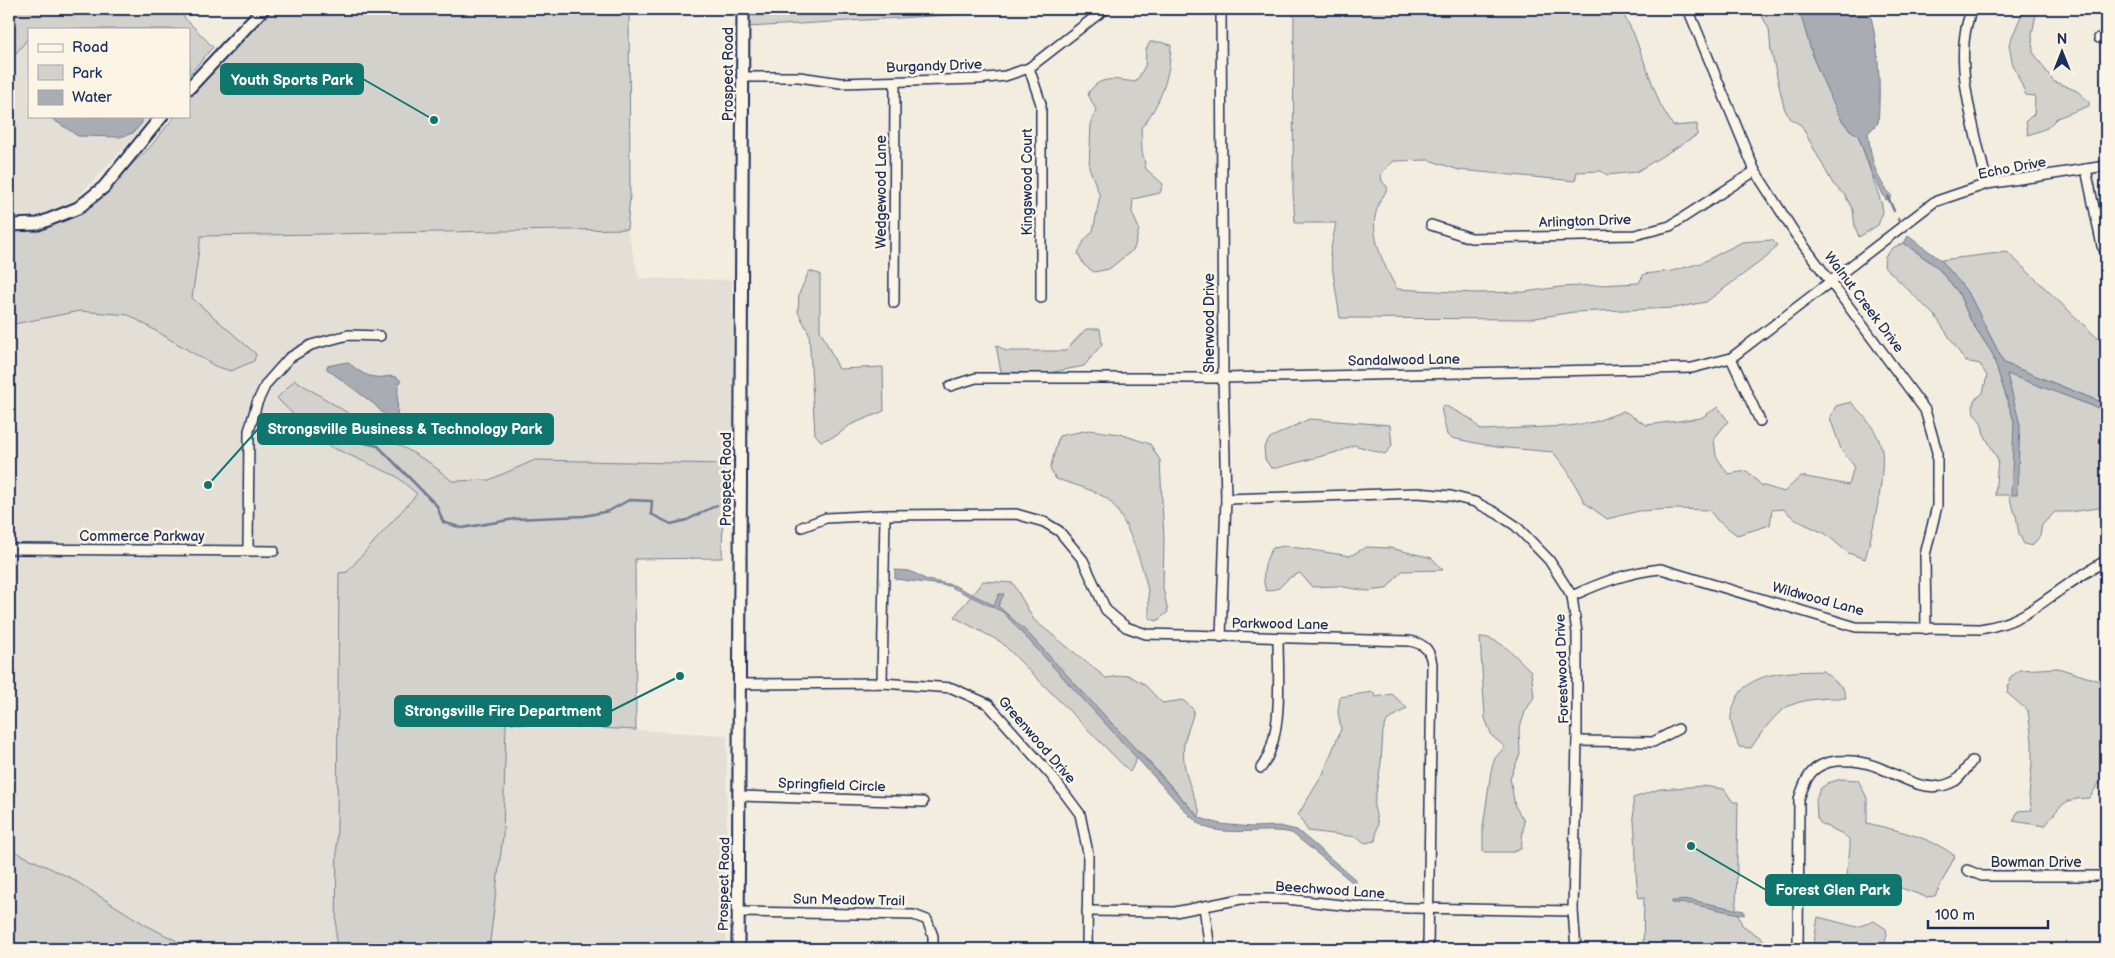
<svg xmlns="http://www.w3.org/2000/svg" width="2115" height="958" viewBox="0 0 2115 958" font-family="'Balsamiq Sans',sans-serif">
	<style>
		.built { fill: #e3dfd6 }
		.green { fill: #d3d1cc; stroke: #778095 }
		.water { fill: #a9acb3; stroke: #707a91 }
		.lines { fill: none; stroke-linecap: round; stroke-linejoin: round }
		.stream { stroke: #707a91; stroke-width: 2.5 }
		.street-casing { stroke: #1b2f5e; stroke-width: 12 }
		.secondary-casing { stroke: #1b2f5e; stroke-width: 15 }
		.street { stroke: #fcf5e5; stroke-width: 9 }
		.secondary { stroke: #fcf5e5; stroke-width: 11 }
		.labels { text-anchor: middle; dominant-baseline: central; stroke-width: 5; stroke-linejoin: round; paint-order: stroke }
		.street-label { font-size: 14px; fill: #1b2f5e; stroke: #fcf5e5 }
		.leader { fill: none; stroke: #0f766e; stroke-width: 2 }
		.callout-dot { fill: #0f766e; stroke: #fcf5e5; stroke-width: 2 }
		.callout { fill: #0f766e; stroke: #0f766e; stroke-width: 2 }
		.callout-label { font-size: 15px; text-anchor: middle; font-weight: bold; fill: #fff }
	</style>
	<rect width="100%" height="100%" fill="#f3ede0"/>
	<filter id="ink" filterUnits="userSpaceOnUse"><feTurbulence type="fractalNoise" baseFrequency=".02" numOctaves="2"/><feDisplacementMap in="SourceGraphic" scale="10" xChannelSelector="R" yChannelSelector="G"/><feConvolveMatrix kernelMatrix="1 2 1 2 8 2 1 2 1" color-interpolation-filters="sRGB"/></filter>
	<g filter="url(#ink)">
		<polygon class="built" points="28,37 29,116 154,116 80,195 89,208 192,298 201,236 627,229 639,278 732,280 734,465 535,460 489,480 439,482 398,476 417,494 347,572 506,723 727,735 726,949 9,949 9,62"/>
		<g class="green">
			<polygon points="9,9 176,9 213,47 189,75 189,29 29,29 29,37 9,62"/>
			<polygon points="267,9 629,9 630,196 627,229 201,236 192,298 256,354 254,361 231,371 215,366 129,315 80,311 9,325 9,229 81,213 149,148 175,116 189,116 189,100 234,44"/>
			<polygon points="751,9 986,9 981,13 749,27"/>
			<path d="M1294 9H1620L1633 32 1660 104 1673 126 1697 124V135L1636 172 1607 175 1601 171 1577 172 1575 181 1459 170 1429 160 1394 161 1385 169 1381 175 1382 181 1388 188C1384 195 1379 202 1377 209 1368 234 1385 268 1397 289L1475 293 1525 292 1560 287 1639 283 1644 274 1672 271 1701 263 1742 242 1772 240 1777 245 1768 256 1706 302 1674 308 1574 312 1529 319 1340 318 1330 253 1336 223H1295L1293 192Z"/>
			<polygon points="1758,9 1799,9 1814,60 1842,121 1850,130 1858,135 1882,205 1883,212 1878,225 1859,237 1855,227 1853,210 1845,195 1833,184 1801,125 1789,118 1784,107 1771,51 1769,29"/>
			<polygon points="2024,9 2037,10 2032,34 2033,52 2053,81 2077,91 2089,102 2089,106 2057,118 2047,128 2028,135 2026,121 2034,114 2035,96 2026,95 2012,62 2009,44"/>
			<path d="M1150 42H1160L1171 45C1170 76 1161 104 1141 128L1142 151 1146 169 1163 184 1160 193 1133 199 1132 212 1139 229 1134 249 1109 269 1094 272 1084 265 1078 253 1084 241 1093 231 1100 196 1089 167 1091 125 1096 110 1088 94C1099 74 1117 80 1136 82L1145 66 1146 50Z"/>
			<polygon points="1904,243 1937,267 1958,292 1971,321 1992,353 2014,421 2016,495 2020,425 2006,373 2106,411 2106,507 2069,512 2055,512 2042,525 2040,536 2032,546 2024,544 2019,534 2016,515 2008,495 1995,495 1998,460 1984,434 1981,422 1974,414 1973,406 1974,400 1983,393 1987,376 1980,364 1965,361 1936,317 1884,266 1885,256 1894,247"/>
			<polygon points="2007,252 2106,346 2106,404 2004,363 1970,296 1941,260"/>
			<polygon points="809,271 820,274 820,330 839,369 883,367 884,411 850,425 836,436 821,441 815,434 809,333 798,312 799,294"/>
			<polygon points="1086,329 1100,329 1102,344 1084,366 1049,373 1001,372 996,345 1006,351 1065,351"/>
			<polygon points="295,380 394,442 430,463 452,481 489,480 535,460 724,464 722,558 635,559 636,730 506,723 503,835 489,949 336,949 339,573 347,572 417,494 396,476 320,442 277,398"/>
			<path d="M1851 402C1863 415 1879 431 1882 451 1885 478 1873 532 1865 559L1848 553 1826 534 1796 520 1783 509 1772 510 1770 525 1737 535 1717 520 1709 510 1674 509 1639 511 1607 519 1585 503 1567 470 1553 452 1496 447 1451 438 1447 435 1441 408 1444 405 1471 419 1481 430 1569 426 1594 422 1624 411 1646 425 1701 418 1718 407 1728 421 1714 439 1716 456 1728 474 1747 471 1761 485 1784 492 1801 476 1849 485 1854 466 1841 449 1830 418 1836 406Z"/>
			<polygon points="1309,419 1390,425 1392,446 1385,454 1354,445 1341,451 1277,468 1271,468 1265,459 1264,448 1270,438"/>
			<path d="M1089 430 1120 434 1150 444 1160 460 1164 539 1163 588 1168 612 1157 621 1149 618C1149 609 1149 600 1148 591 1144 568 1125 511 1106 498 1091 489 1073 484 1056 479L1050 469 1059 436Z"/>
			<path d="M1286 546 1350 556 1366 547 1390 548 1432 558 1443 570 1402 571 1386 589 1367 591 1338 586 1312 587 1300 573 1289 578 1279 588 1266 591C1261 578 1264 559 1273 548Z"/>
			<path d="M983 581 1013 583 1034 620 1106 678 1128 675 1144 684 1162 703 1183 700 1194 710C1192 722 1186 733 1184 744 1181 769 1192 790 1200 812L1199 817 1140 752 1130 772 1001 642 954 617Z"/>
			<path d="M1480 637C1500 637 1517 658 1531 671L1534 697 1525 712 1519 730 1520 754 1510 778 1515 806 1524 821 1521 849 1513 852H1483V827L1491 771 1495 758 1505 747 1492 736 1485 718Z"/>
			<path d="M2058 668 2106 683V773L2089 798C2062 799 2061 805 2045 826L2013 821 2018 811 2032 810 2029 797 2032 764V741L2028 711 2007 693 2010 678 2019 670Z"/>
			<path d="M1823 671 1843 688 1846 698C1828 698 1808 698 1791 705 1777 710 1759 736 1751 748L1739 747C1736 738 1732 729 1731 720 1730 715 1733 710 1734 705 1745 669 1793 672 1823 671Z"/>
			<polygon points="1373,692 1376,697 1392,694 1407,708 1387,721 1383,731 1381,763 1374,806 1378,824 1375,841 1365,843 1357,837 1308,831 1298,815 1323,774 1341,729 1338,712 1340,697"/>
			<path d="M1841 779 1858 780 1867 798V823C1898 831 1929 836 1955 856L1935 896 1926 897 1893 885 1852 888C1842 871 1851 859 1850 840L1841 833 1821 824 1817 818 1816 799 1820 789 1828 783Z"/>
			<path d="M1703 786 1724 789 1733 802H1738L1736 913 1738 914 1742 925 1774 947V949H1643L1644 897 1639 898C1636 882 1636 875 1636 858 1636 838 1633 818 1633 798L1660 789Z"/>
			<polygon points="9,849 69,877 144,924 192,949 19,949 9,942"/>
			<polygon points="1818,917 1857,927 1874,921 1886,929 1887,935 1883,949 1816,949 1814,942"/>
		</g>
		<g class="water">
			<path d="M1799 9H1869C1879 46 1881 85 1878 123L1868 133C1872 161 1873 173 1892 197L1886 200 1872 174 1858 135 1850 130 1841 119 1827 90 1814 60Z"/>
			<polygon points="48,116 142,116 142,123 133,133 120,137 78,136"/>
			<polygon points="1908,236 1941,260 1962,285 1970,296 2004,363 2106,404 2106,411 2007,374 2020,425 2017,495 2011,495 2014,421 1992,353 1971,321 1958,292 1937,267 1904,243"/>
			<path d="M347 362C356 368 363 376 375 377 385 379 394 372 401 381L398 384 397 424H393L374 404 327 369V366Z"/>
			<path d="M895 570 910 571 927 580 953 585 994 605 999 594H1004L998 606 1027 632 1200 818 1220 824 1251 827 1279 826 1297 830 1356 880V885L1292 833C1267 827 1225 837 1203 826 1198 823 1194 819 1190 816L1003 612 949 586 895 579Z"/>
			<polygon points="1691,900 1744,911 1744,915 1691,904 1672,903 1672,901"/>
		</g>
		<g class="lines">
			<g class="stream">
				<polyline points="1888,197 1894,211"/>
				<polyline points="1898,219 1899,221"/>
				<polyline points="310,416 327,434 378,446 437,506 443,522 462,528 515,519 584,516 609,511 629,500 652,501 651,514 671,524 687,520 717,505"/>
			</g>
			<g class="street-casing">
				<g id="street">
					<polyline points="1221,9 1223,378 1226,499 1221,637"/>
					<polyline points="1688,9 1755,171 1796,235 1925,410 1937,452 1937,506 1925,555 1926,629"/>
					<path d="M1972 9C1950 60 1976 132 1987 184"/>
					<polyline points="2099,38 2106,36"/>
					<polyline points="1029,68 1041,104 1041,298"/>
					<polyline points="743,77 799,77 841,83 978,79 1005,76 1029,68 1105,9"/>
					<polyline points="2086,169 2102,246 2106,252"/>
					<polyline points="1431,225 1471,238 1635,235 1670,226 1755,171"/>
					<polyline points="894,303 895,82"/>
					<polyline points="1731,358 1760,421"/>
					<polyline points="950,386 976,378 1223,378 1692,368 1731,358 1934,202 1987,184 2106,166"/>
					<polyline points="1226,499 1418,493 1451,496 1475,502 1498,514 1516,526 1549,560 1572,596 1577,633 1577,741 1573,911 1576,949"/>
					<path d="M802 527 826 518 885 515 1016 514 1044 522 1059 531 1083 560 1106 610 1126 627 1146 634 1410 641C1424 644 1430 649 1432 664L1428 949"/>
					<polyline points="9,549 274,551"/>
					<polyline points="248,551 249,431 257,403 266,384 289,358 311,345 348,335 380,336"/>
					<path d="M1572 596C1602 582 1629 572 1661 569L1856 627 1980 629C2018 623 2033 609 2063 588 2077 578 2092 569 2106 560"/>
					<polyline points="882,683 885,515"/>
					<polyline points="741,684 882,683 952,688 988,704 1051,775 1080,814 1088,853 1087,949"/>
					<polyline points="1577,741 1653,742 1678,729"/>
					<path d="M1261 768C1284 737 1278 676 1278 638"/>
					<polyline points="740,796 923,802"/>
					<polyline points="1967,870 1982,876 2106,876"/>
					<polyline points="1204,907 1210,949"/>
					<polyline points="1087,911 1175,912 1241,899 1286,899 1360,907 1573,911"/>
					<polyline points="739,912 914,915 927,920 933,936 933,949"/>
					<path d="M1798 949 1799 799C1806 777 1812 764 1836 761 1849 760 1862 761 1875 766 1901 775 1925 797 1955 781 1961 777 1967 767 1972 761"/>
				</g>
			</g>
			<g class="secondary-casing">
				<g id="secondary">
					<polyline points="189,88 263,9"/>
					<polyline points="9,225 38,224 78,208 104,187 162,116"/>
					<polyline points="738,949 743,9"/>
				</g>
			</g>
			<use href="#street" class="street"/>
			<use href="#secondary" class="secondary"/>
		</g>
	</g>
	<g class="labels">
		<g class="street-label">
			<text transform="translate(934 66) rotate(-2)">Burgandy Drive</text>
			<text transform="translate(728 74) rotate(-90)">Prospect Road</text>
			<text transform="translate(2012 168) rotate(-11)">Echo Drive</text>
			<text transform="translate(1027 182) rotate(-90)">Kingswood Court</text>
			<text transform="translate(881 192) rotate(-90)">Wedgewood Lane</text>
			<text transform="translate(1585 221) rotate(-2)">Arlington Drive</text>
			<text transform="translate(1864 302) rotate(53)">Walnut Creek Drive</text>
			<text transform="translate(1209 323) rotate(-90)">Sherwood Drive</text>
			<text transform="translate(1404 360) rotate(-1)">Sandalwood Lane</text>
			<text transform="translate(726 479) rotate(-90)">Prospect Road</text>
			<text x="142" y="536">Commerce Parkway</text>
			<text transform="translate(1818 599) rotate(15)">Wildwood Lane</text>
			<text transform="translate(1280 624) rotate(1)">Parkwood Lane</text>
			<text transform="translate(1562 669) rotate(-92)">Forestwood Drive</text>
			<text transform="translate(1037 740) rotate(49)">Greenwood Drive</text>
			<text transform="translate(832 785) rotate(2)">Springfield Circle</text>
			<text x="2036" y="862">Bowman Drive</text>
			<text transform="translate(724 884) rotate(-89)">Prospect Road</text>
			<text transform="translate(1330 890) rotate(4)">Beechwood Lane</text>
			<text transform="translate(849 900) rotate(1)">Sun Meadow Trail</text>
		</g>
	</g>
	<path class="leader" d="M434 120L363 79M208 485L258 429M680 676L611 711M1691 846L1766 890"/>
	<g class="callout-dot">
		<circle cx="434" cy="120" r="5"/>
		<circle cx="208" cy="485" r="5"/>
		<circle cx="680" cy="676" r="5"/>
		<circle cx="1691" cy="846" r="5"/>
	</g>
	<g class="callout">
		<rect x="221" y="64" width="142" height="30" rx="5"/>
		<rect x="258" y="414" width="295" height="30" rx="5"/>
		<rect x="395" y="696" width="216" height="30" rx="5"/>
		<rect x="1766" y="875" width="135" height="30" rx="5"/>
	</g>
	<g class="callout-label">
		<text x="292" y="85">Youth Sports Park</text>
		<text x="405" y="434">Strongsville Business &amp; Technology Park</text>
		<text x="503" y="716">Strongsville Fire Department</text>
		<text x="1833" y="895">Forest Glen Park</text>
	</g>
	<rect width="2115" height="958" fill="none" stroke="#fcf5e5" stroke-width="30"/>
	<rect x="15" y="15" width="2085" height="928" fill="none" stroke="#1b2f5e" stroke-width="2" filter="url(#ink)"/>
	<rect x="28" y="28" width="162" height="90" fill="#fcf5e5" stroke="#a2a6af"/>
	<rect x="38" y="44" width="25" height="8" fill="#fcf5e5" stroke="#a2a6af"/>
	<text x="72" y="52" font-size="15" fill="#1b2f5e">Road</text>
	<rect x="38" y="65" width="25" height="15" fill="#d3d1cc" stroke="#a2a6af"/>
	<text x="72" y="78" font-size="15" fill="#1b2f5e">Park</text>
	<rect x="38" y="90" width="25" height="15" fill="#a9acb3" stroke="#a2a6af"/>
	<text x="72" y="102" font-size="15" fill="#1b2f5e">Water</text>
	<g transform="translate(2062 52)" stroke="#fcf5e5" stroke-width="4" paint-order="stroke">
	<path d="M0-4L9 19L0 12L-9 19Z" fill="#1b2f5e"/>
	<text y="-8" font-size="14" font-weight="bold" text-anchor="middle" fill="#1b2f5e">N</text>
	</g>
	<path d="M1928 920v8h120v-8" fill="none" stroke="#1b2f5e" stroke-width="2.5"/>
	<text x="1935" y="920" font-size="15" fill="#1b2f5e" stroke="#fcf5e5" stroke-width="4" paint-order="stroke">100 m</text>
</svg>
